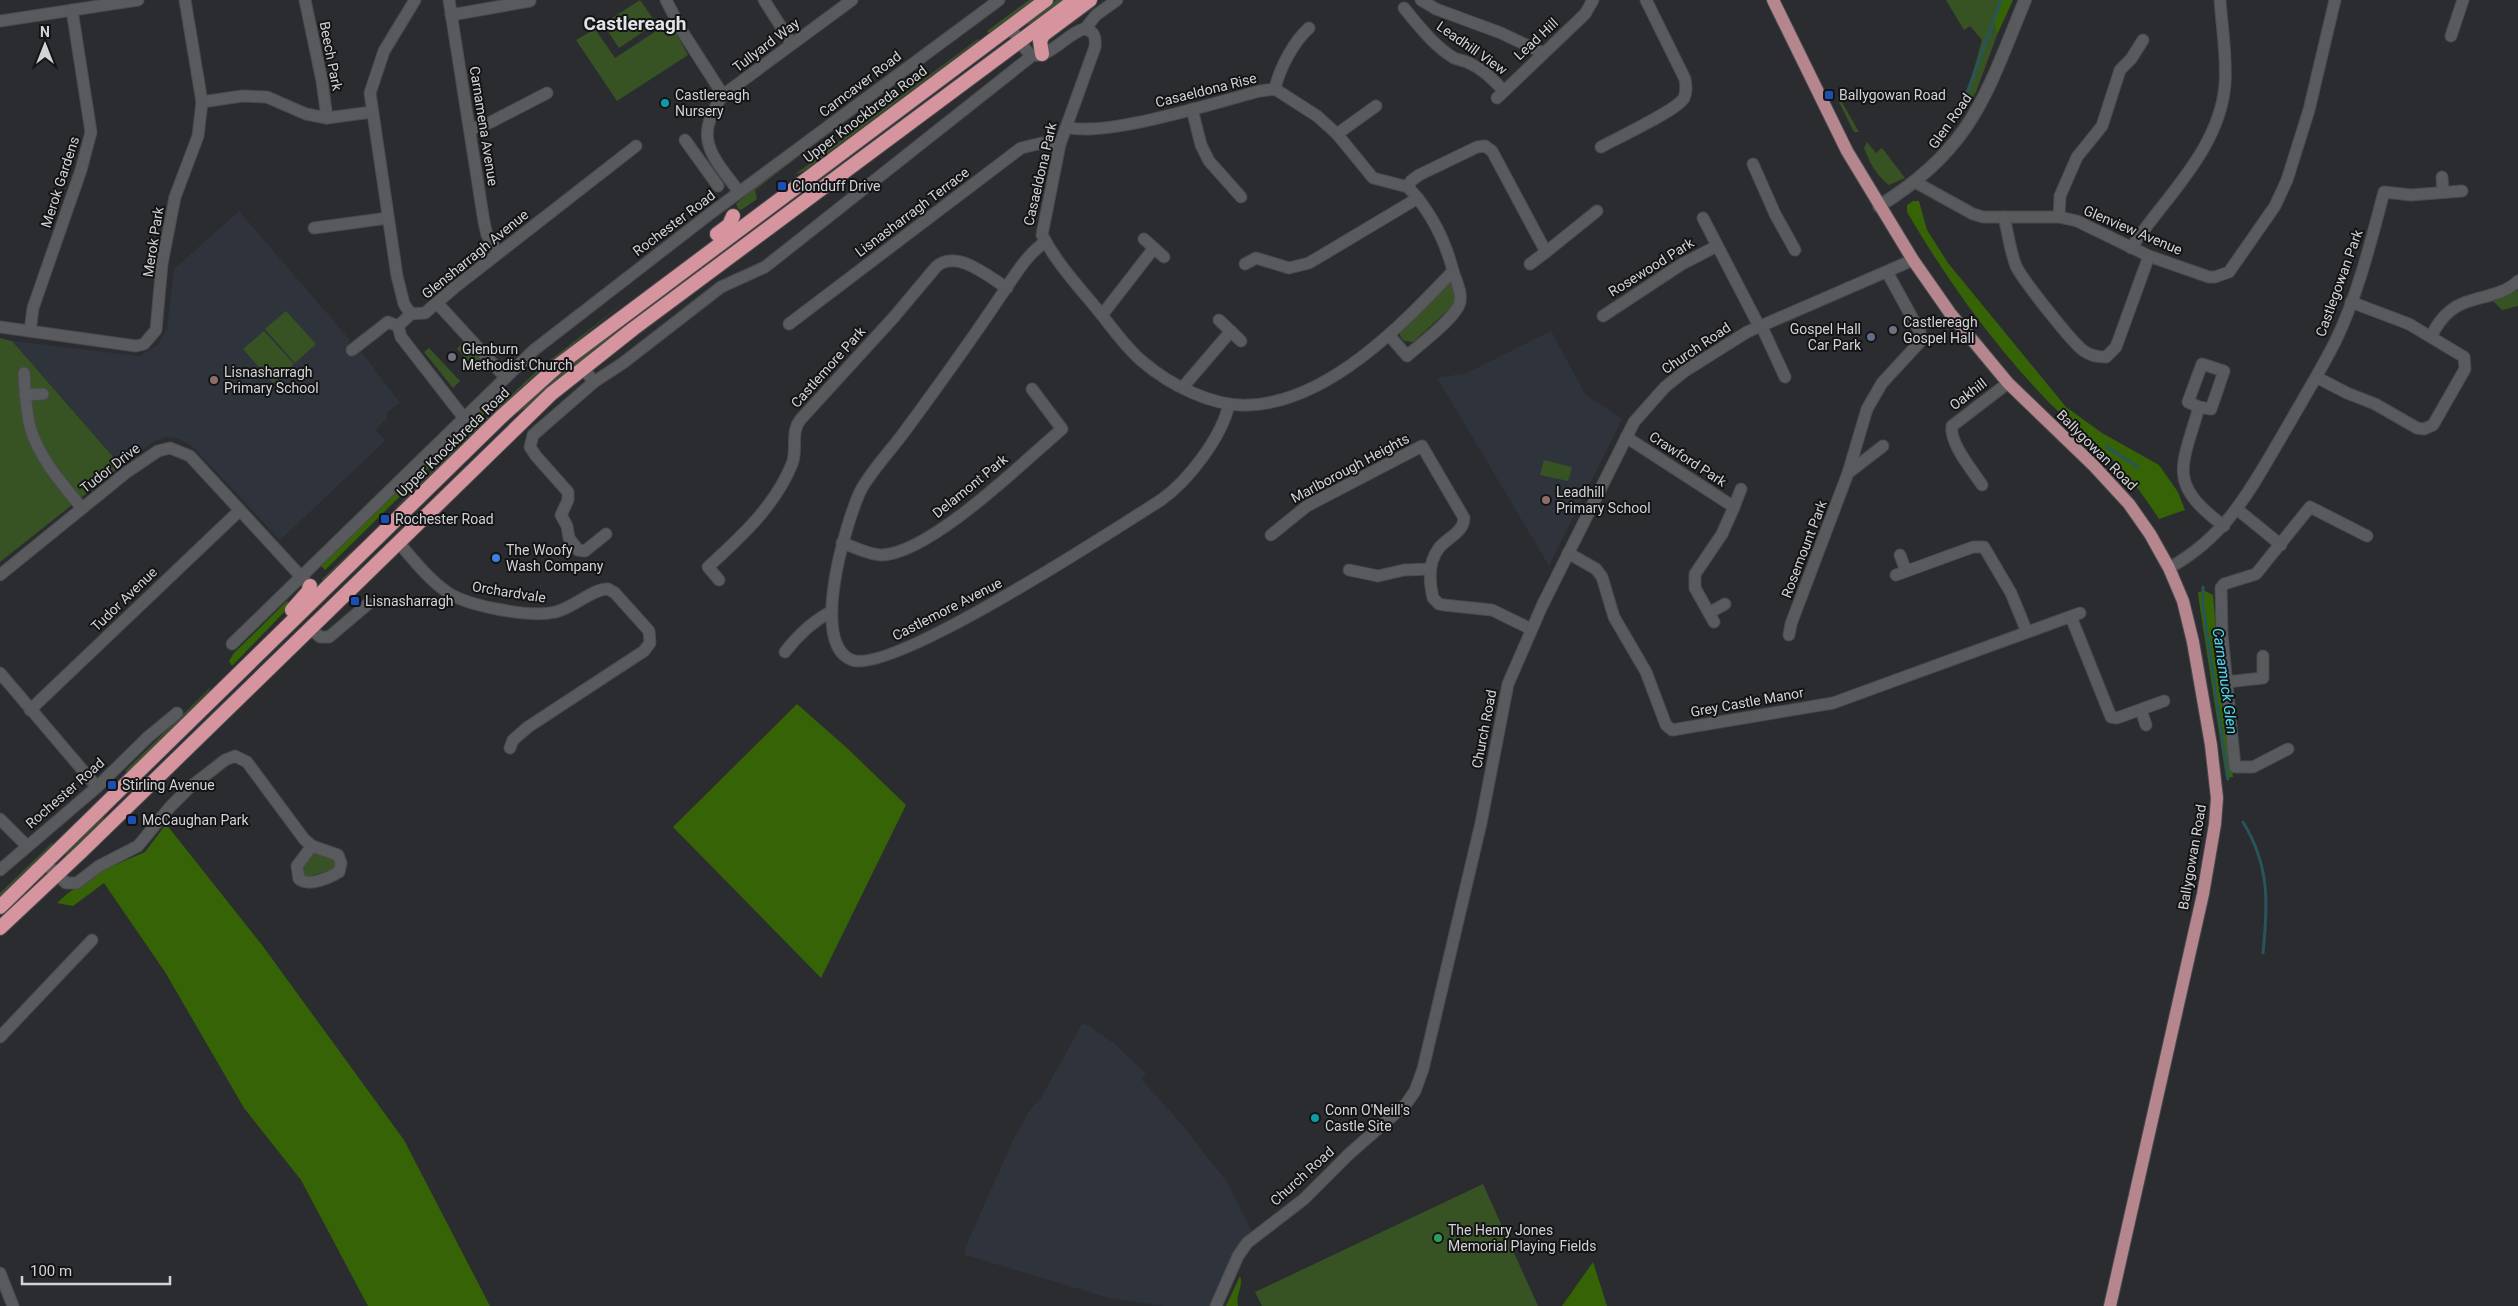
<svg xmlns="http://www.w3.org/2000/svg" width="2518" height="1306" viewBox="0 0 2518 1306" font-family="Roboto,sans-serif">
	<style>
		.built { fill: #2f343c }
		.green { fill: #375324 }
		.forest { fill: #366306 }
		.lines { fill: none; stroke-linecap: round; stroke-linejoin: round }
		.stream { stroke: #28545c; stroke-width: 3 }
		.minor-casing { stroke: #484a4c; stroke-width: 13 }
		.tertiary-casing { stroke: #484a4c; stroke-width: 14 }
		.primary-casing { stroke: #484a4c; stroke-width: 14 }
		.trunk-casing { stroke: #484a4c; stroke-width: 16 }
		.minor { stroke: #585a5d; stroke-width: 11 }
		.tertiary { stroke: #585a5d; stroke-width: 12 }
		.primary { stroke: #b6868e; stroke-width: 12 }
		.trunk { stroke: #d5949e; stroke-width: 14 }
		.transit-dot { fill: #1a4fb4; stroke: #141416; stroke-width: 2 }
		.culture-dot { fill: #0f9aa8; stroke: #141416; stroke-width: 2 }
		.worship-dot { fill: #6b7280; stroke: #141416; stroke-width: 2 }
		.service-dot { fill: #5c6f8a; stroke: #141416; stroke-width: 2 }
		.education-dot { fill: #8d6e63; stroke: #141416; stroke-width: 2 }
		.shop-dot { fill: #3f7fe0; stroke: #141416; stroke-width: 2 }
		.leisure-dot { fill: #2e9e5b; stroke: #141416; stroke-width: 2 }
		.labels { text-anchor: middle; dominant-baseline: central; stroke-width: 4; stroke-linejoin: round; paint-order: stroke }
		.street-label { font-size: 14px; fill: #d2d3d5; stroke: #141416 }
		.poi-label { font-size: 14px; fill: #d2d3d5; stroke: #141416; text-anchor: start }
		.water-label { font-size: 15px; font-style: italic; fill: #4cddf4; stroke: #141416 }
		.district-label { font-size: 19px; font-weight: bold; fill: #e1e4e7; stroke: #141416 }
	</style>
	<rect width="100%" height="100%" fill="#2a2c2f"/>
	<g class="built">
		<polygon points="239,211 350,340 349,348 356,352 361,351 400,403 387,413 387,418 375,430 386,440 280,540 192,446 179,439 166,437 153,442 121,466 12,341 140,356 158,345 167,328 174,269"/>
		<polygon points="1551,331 1585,394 1622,419 1549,566 1437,378 1467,373"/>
		<polygon points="1082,1024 1088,1025 1116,1045 1146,1074 1141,1079 1179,1121 1227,1182 1253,1234 1230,1259 1211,1306 1165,1306 1109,1298 965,1255 965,1248 1014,1138 1029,1111 1041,1098"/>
	</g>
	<g class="green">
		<polygon points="640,0 656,23 619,48 603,24"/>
		<polygon points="1029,0 1034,0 989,33 987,31"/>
		<polygon points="1056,0 1067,0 1030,28 1027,22"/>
		<polygon points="1946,0 2001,0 1993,17 1997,35 1976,92 1961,115 1982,40 1970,26 1964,30"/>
		<polygon points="670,22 688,55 617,101 576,40 595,29 615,58"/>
		<polygon points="978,39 979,40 804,171 794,175"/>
		<polygon points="1839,97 1859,132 1854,132 1837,98"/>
		<polygon points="843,122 755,190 757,199 741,210 738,209 736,204 744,197 743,194"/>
		<path d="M1867 142 1876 153 1882 148 1905 178 1889 185C1876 175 1870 163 1864 148Z"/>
		<polygon points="730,247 727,251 524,411 523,409 518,413 517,411 570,365"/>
		<polygon points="1449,281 1453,283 1456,303 1413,342 1404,341 1400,336 1400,329"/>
		<polygon points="2518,290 2518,306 2502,310 2492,300"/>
		<polygon points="626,301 535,375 495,413 494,411 540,368"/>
		<polygon points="286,311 316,344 295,363 265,329"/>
		<polygon points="264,331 294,364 273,383 243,349"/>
		<polygon points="0,338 12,341 121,466 0,562"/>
		<polygon points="465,340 485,361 475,368 457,349"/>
		<polygon points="429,348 460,381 453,388 424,352"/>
		<polygon points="491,413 493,415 395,509 398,505"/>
		<polygon points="1544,460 1572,467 1568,481 1540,475"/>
		<polygon points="353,550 351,554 323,581 322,579"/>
		<polygon points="211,687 209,691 128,772 125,771"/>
		<polygon points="127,792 103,818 104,820 67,857 64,852"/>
		<polygon points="52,843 53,844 0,896 0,893"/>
		<polygon points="314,852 334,859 335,864 332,870 307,877 301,872 303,863"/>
		<polygon points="1483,1184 1538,1306 1262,1306 1255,1292"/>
	</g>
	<g class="forest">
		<polygon points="2000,0 2013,0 1997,35 1993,18"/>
		<path d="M1913 201H1919L1927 230 1948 263 2066 407 2102 433 2159 465 2178 492 2185 510 2159 519C2146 499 2132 479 2115 462 2091 438 2063 418 2040 393 1988 337 1945 277 1907 212V205Z"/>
		<polygon points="494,398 491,407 325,570 320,565"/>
		<polygon points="2205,591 2213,595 2221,688 2233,777 2226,778 2199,601 2198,592"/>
		<polygon points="287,601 292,604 232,666 229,661 234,653"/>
		<polygon points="797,704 847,748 906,805 821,978 673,827"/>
		<polygon points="166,824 262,945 404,1140 490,1306 368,1306 301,1180 244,1108 165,972 104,883 73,906 57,903 68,893 103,870 145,852"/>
		<polygon points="1593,1262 1607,1306 1562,1306"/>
		<path d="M1240 1276C1244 1286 1235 1295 1238 1306H1226Z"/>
	</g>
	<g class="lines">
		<g class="stream">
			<polyline points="1964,101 2001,0"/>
			<polyline points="2107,447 2138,467"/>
			<polyline points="2203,587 2203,605 2228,779"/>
			<path d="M2243 822C2270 866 2268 904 2263 953"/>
		</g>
		<g class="minor-casing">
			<g id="minor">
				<polyline points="305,0 322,81 327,118"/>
				<polyline points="449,0 484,222 487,235 498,253"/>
				<polyline points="666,0 682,31 723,95"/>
				<polyline points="764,0 792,44"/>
				<polyline points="1421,0 1436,9 1501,33 1543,53"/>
				<path d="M1404 8C1419 26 1434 46 1454 58 1459 60 1465 61 1469 63 1483 69 1493 80 1503 90"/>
				<polyline points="451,15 530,1"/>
				<polyline points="0,21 138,0"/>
				<path d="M1010 27C1016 35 1022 46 1029 53 1044 65 1070 30 1085 29"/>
				<path d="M1085 29C1095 31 1096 38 1095 47L1060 144 1042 235C1057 264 1080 288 1101 314 1114 330 1126 348 1143 362 1170 385 1213 407 1249 405 1328 402 1402 325 1453 271 1445 239 1431 212 1408 187"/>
				<polyline points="1085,29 1096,15 1117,0"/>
				<polyline points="2451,36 2463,0"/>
				<path d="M1275 89C1279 69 1294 41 1309 28"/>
				<polyline points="1497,98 1585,14 1593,0"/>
				<polyline points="202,102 242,96 267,97 306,114 327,118 372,112"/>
				<polyline points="1192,109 1201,145 1209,161 1241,197"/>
				<path d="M1066 127C1106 138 1216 102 1260 91L1275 89 1317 116 1337 134 1373 178 1408 187"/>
				<polyline points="471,129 491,122 547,93"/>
				<polyline points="1337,134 1376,106"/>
				<polyline points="685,140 718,186"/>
				<path d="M1601 147C1617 138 1676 111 1684 98 1687 91 1686 86 1685 79L1646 0"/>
				<polyline points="1753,164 1775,214 1795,250"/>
				<polyline points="2442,177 2443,192"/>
				<polyline points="1915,182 1973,214 1983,217 2059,217 2077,221 2149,256 2209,277 2215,277 2229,272 2275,206 2287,180 2309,110 2335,0"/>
				<polyline points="1408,187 1411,181 1419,175 1477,147 1485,146 1492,151 1546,252 1597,211"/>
				<path d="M739 192C712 155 692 139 723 95L852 0"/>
				<path d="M2004 217C2008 233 2010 251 2016 266 2022 279 2073 344 2084 351 2091 356 2098 357 2106 357L2116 347 2149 256"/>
				<polyline points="2059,217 2060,196 2077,157 2102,126 2120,70 2131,59 2143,40"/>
				<polyline points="1703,218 1759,326"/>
				<polyline points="314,228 388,218"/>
				<path d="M1046 242C1028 252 1014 277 1002 294 970 342 936 389 902 435 890 451 866 477 859 494 846 524 809 644 852 660 892 675 1117 528 1161 500 1188 481 1222 437 1229 404"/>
				<polyline points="1154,248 1164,257"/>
				<path d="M2131 248C2165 197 2220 149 2225 84 2227 57 2222 28 2220 0"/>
				<polyline points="1245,264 1256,258 1289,268 1309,263 1418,198"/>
				<polyline points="1530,264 1546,252"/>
				<polyline points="437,303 505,377"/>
				<polyline points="411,314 404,304 397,276 370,93 384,51 415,0"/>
				<polyline points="1102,315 1154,248 1144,239"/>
				<polyline points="1603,316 1682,264 1717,246"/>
				<polyline points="1219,320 1241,341"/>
				<polyline points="789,324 1021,148 1042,143 1060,144"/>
				<polyline points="1761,325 1785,377"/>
				<polyline points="0,327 136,346 144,344 156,330 162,264 175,197 198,136 202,102 185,0"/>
				<polyline points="30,331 33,308 81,170 91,132 72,10"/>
				<path d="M1389 335 1407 356C1419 345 1457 317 1460 302 1462 292 1456 281 1453 271"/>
				<path d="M2431 336C2436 327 2441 318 2450 311 2469 295 2500 299 2518 281"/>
				<polyline points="352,350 388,322 398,326"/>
				<polyline points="583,368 594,382 533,435 530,447 536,456 568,492 568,500 561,515 567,526 569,538 578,550 585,551 606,534"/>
				<path d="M24 373C25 391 26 410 30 427 39 458 63 485 82 508"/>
				<polyline points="2316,377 2347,393 2375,404 2417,428 2424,429 2433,425 2465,369 2464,357 2409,324 2351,302"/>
				<polyline points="594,382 623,363 721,287 765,267 1033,55"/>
				<polyline points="1183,387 1231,331"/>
				<polyline points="25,395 43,394"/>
				<path d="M2199 407 2188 402 2202 364 2224 371 2211 409 2199 407C2182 467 2166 483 2224 526"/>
				<polyline points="464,418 401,337 398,326 411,314 425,313 454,288 636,146"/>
				<polyline points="1626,437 1734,507 1722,534 1695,574 1695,588 1714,622"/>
				<polyline points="1848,473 1883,446"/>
				<path d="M1982 485C1973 471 1949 443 1952 426L2008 383"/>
				<polyline points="1734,507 1741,489"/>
				<polyline points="2238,510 2281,545"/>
				<path d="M1271 535 1307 506 1422 446 1464 518C1464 532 1447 538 1439 548 1428 562 1429 581 1433 598L1439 604 1444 605 1492 610 1531 629"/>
				<path d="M398 542C413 559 428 579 447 592 467 606 531 618 555 612 572 609 593 588 608 589L615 593 649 631 650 643 644 651 528 727 513 740 510 748"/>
				<path d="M842 543C855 547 869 555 882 555 931 553 1023 462 1062 429L1032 389"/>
				<polyline points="1568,553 1596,569 1602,577 1614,617 1646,672 1666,725 1672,730 1833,703 2080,613"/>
				<polyline points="1900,555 1906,571"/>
				<path d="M2169 568C2229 535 2253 485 2286 429 2303 399 2321 370 2336 340 2358 294 2371 241 2384 192L2411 195 2462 191"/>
				<polyline points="1349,570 1378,576 1404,570 1430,569"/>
				<polyline points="0,575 127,472 158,451 170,448 190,456 306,582"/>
				<polyline points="1896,575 1973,547 1984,547 2011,593 2027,632"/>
				<path d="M719 580 708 567C741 537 775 506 792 464 798 449 790 434 800 420L894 317 936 267C956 248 989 277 1007 288"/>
				<polyline points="1709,613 1725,604"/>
				<polyline points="2071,617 2111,717 2117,718 2164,701"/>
				<polyline points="310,628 320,637 329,637 368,604"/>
				<polyline points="1789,635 1791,624 1848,473 1867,409 1882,383 1919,343 1920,332 1887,272"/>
				<polyline points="232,644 534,350 711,213 999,0"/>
				<path d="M785 652C798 635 813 621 832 611"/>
				<polyline points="0,673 97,787"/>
				<polyline points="2226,682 2263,678 2263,656"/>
				<polyline points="30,710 239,511"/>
				<polyline points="2141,710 2146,725"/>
				<polyline points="2288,749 2253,767 2235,767 2222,634 2221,588 2224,584 2256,574 2310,507 2367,536"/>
				<polyline points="0,819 27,846"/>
				<path d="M45 863 66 883H77L99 866 138 846 170 807 189 788 225 760 235 756 247 762 304 839 312 846 297 866 299 879C309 887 329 878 339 872L341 863 338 855 312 846"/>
				<polyline points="0,870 97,787 148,737 177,713"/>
				<polyline points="0,1037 92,940"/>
				<polyline points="0,1273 13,1306"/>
				<polyline points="1216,1306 1238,1256 1247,1243 1304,1199 1349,1154 1406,1104 1415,1091 1423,1069 1481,823 1508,684 1542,606 1634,422 1665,387 1685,371 1747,332 1913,260"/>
			</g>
		</g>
		<g class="tertiary-casing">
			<path id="tertiary" d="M1879 206C1972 149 1986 95 2025 0"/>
		</g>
		<g class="primary-casing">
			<polyline id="primary" points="1773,0 1847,151 1913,260 1950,313 2008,383 2094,466 2129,504 2150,534 2169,568 2183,601 2193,642 2211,745 2217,798 2215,824 2203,894 2110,1306"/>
		</g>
		<g class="trunk-casing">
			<g id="trunk">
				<polyline points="1042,54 1040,41 1043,35 1090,0"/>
				<polyline points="717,234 729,225 733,216"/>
				<polyline points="292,610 308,592 310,586"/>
				<polyline points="0,907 501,417 560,364 1046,0"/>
				<polyline points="0,928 83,850 551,394 633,329 1075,0"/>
			</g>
		</g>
		<use href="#minor" class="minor"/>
		<use href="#tertiary" class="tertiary"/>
		<use href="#primary" class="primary"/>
		<use href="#trunk" class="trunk"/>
	</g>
	<g class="transit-dot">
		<rect x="1824" y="90" width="10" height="10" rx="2.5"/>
		<rect x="777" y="181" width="10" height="10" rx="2.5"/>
		<rect x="380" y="514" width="10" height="10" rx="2.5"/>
		<rect x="350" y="596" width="10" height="10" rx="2.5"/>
		<rect x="107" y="780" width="10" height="10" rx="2.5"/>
		<rect x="127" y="815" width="10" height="10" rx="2.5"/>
	</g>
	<g class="culture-dot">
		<circle cx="665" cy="103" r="5"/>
		<circle cx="1315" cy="1118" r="5"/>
	</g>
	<g class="worship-dot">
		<circle cx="1893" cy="330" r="5"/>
		<circle cx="452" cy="357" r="5"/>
	</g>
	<circle class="service-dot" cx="1871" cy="337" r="5"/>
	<g class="education-dot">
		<circle cx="214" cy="380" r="5"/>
		<circle cx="1546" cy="500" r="5"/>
	</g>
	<circle class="shop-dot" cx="496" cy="558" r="5"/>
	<circle class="leisure-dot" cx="1438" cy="1238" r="5"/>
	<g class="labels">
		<g class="street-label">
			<text transform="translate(1536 39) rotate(-43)">Lead Hill</text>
			<text transform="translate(766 45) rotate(-37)">Tullyard Way</text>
			<text transform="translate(1472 48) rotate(35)">Leadhill View</text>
			<text transform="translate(331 56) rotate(79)">Beech Park</text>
			<text transform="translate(860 84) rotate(-37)">Carncaver Road</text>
			<text transform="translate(1206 90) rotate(-14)">Casaeldona Rise</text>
			<text transform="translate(865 114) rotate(-37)">Upper Knockbreda Road</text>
			<text transform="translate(1950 121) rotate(-55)">Glen Road</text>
			<text transform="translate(484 126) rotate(81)">Carnamena Avenue</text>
			<text transform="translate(1040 174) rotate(-77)">Casaeldona Park</text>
			<text transform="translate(60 182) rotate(-72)">Merok Gardens</text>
			<text transform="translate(912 212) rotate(-37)">Lisnasharragh Terrace</text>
			<text transform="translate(674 223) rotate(-37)">Rochester Road</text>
			<text transform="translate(2133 230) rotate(23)">Glenview Avenue</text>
			<text transform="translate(153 242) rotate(-81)">Merok Park</text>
			<text transform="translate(475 254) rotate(-39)">Glensharragh Avenue</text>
			<text transform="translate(1651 267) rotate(-32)">Rosewood Park</text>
			<text transform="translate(2339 283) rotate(-70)">Castlegowan Park</text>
			<text transform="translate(1696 348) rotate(-34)">Church Road</text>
			<text transform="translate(828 367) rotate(-48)">Castlemore Park</text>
			<text transform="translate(1968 394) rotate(-37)">Oakhill</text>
			<text transform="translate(453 442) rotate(-44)">Upper Knockbreda Road</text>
			<text transform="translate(2097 450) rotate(45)">Ballygowan Road</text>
			<text transform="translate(1688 459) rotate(33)">Crawford Park</text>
			<text transform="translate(110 468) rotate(-38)">Tudor Drive</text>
			<text transform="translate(1350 468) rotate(-28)">Marlborough Heights</text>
			<text transform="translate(970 486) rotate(-39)">Delamont Park</text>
			<text transform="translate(1804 549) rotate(-69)">Rosemount Park</text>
			<text transform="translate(509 592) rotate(9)">Orchardvale</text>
			<text transform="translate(124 599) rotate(-44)">Tudor Avenue</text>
			<text transform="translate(947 609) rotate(-27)">Castlemore Avenue</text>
			<text transform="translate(1747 702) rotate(-10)">Grey Castle Manor</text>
			<text transform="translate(1484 729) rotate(-79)">Church Road</text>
			<text transform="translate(65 793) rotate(-41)">Rochester Road</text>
			<text transform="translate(2192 857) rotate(-80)">Ballygowan Road</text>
			<text transform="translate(1302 1176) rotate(-42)">Church Road</text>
		</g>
		<g class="poi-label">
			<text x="675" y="95">Castlereagh<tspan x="675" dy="16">Nursery</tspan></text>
			<text x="1839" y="95">Ballygowan Road</text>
			<text x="792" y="186">Clonduff Drive</text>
			<text x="1903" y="322">Castlereagh<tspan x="1903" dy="16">Gospel Hall</tspan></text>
			<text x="1861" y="329" text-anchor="end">Gospel Hall<tspan x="1861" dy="16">Car Park</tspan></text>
			<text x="462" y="349">Glenburn<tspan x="462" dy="16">Methodist Church</tspan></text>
			<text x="224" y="372">Lisnasharragh<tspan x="224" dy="16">Primary School</tspan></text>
			<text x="1556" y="492">Leadhill<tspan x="1556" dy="16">Primary School</tspan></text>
			<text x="395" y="519">Rochester Road</text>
			<text x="506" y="550">The Woofy<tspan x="506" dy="16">Wash Company</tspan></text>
			<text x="365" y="601">Lisnasharragh</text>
			<text x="122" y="785">Stirling Avenue</text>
			<text x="142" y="820">McCaughan Park</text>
			<text x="1325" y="1110">Conn O'Neill's<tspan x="1325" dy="16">Castle Site</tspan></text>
			<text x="1448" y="1230">The Henry Jones<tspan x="1448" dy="16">Memorial Playing Fields</tspan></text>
		</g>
		<g class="water-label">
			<text transform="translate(2225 681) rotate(82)">Carnamuck Glen</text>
		</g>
		<g class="district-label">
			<text x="635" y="23">Castlereagh</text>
		</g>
	</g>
	<g transform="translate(45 45)" stroke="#141416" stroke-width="4" paint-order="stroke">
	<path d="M0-4L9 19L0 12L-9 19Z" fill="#d2d3d5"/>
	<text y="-8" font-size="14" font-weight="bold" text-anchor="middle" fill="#d2d3d5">N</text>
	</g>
	<path d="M22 1276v8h148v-8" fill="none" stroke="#d2d3d5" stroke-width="2.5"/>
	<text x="30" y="1276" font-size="15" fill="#d2d3d5" stroke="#141416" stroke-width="4" paint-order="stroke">100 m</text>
</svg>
